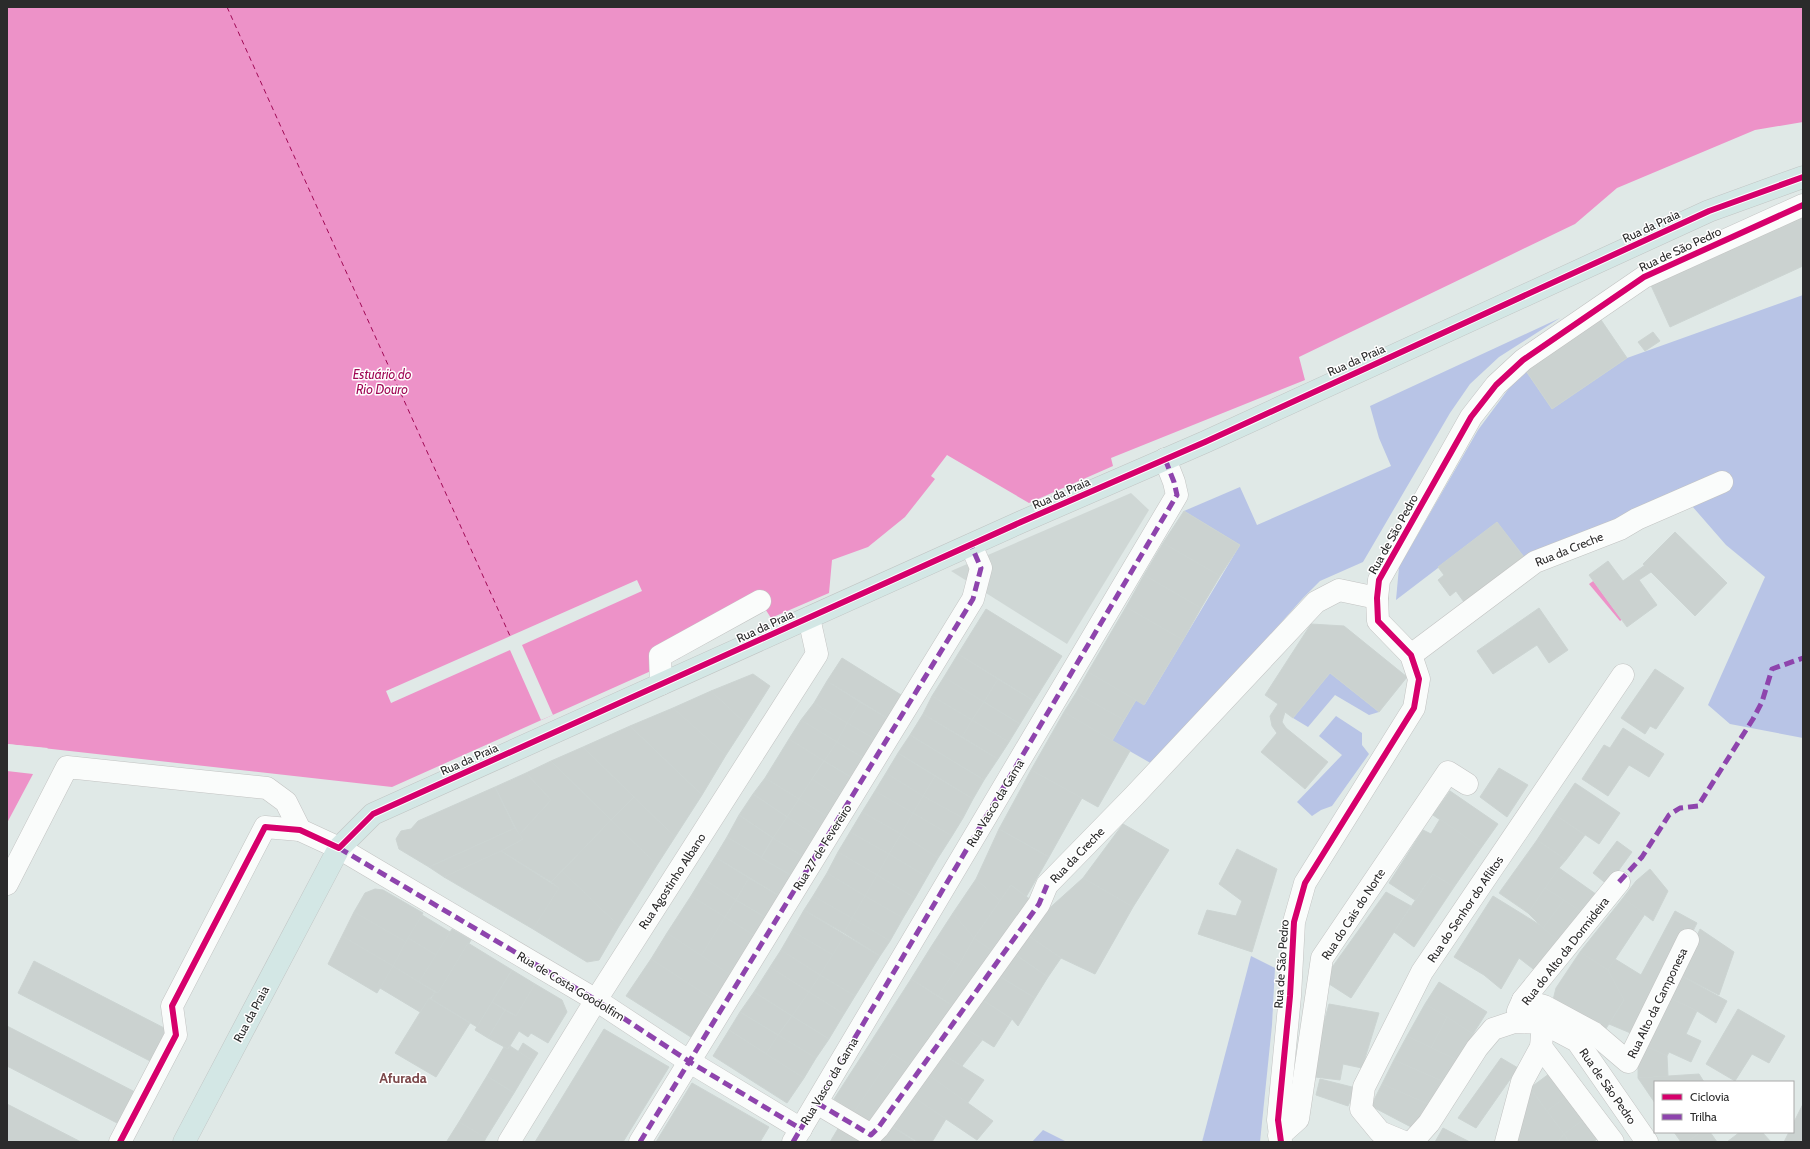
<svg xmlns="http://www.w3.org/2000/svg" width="1810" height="1149" viewBox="0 0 1810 1149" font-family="Cabin,sans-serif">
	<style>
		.green { fill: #b8c4e6 }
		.plaza { fill: #cfd7d5 }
		.water { fill: #ed92c8 }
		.pier { fill: #e0e9e7 }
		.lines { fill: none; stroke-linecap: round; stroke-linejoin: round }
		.ferry { stroke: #a00955; stroke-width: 1; stroke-dasharray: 5 4; stroke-linecap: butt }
		.building { fill: #cbd2d0; stroke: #ccd4d2 }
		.minor-casing { stroke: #c2c3c2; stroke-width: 23 }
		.major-casing { stroke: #c1c5c4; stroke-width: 23 }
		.minor { stroke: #fafcfb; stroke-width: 22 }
		.major { stroke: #d3e7e5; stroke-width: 22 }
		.quiet { stroke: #8e44ad; stroke-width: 5; stroke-dasharray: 10 5; stroke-linecap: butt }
		.cycleway-casing { stroke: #fff; stroke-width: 8 }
		.cycleway { stroke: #d6006c; stroke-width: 6 }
		.labels { text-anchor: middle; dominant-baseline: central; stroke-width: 3; stroke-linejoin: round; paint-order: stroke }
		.street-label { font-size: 12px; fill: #2b2b2b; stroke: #fff }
		.water-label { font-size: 13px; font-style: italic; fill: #a00955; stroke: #fff }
		.quarter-label { font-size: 14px; font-weight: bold; fill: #7d494b; stroke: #fff }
	</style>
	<rect width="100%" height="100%" fill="#e0e9e7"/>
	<g class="green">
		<polygon points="1803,295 1803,738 1730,724 1708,705 1765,577 1726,545 1685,498 1524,557 1497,523 1396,600 1399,567 1478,430 1524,368 1552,409 1627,358"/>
		<polygon points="1560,318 1499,357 1470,384 1450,413 1363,562 1320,581 1303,598 1154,765 1112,741 1136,700 1145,704 1240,545 1184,511 1240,487 1257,525 1391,466 1379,438 1370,406"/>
		<polygon points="1330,673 1379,712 1369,715 1335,695 1308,727 1293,718"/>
		<polygon points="1336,716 1362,733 1362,745 1369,754 1332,806 1321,810 1312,816 1297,802 1342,755 1319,736"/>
		<polygon points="1251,956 1275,968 1272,1025 1260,1142 1202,1142"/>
		<polygon points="1043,1130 1067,1142 1032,1142"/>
	</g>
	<polygon class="plaza" points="1131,493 1149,510 1067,644 951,571"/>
	<g class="water">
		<polygon points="7,7 1803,7 1803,122 1755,130 1617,188 1575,224 1299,357 1305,380 1111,458 1113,466 1029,503 947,455 931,476 935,479 905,517 868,547 832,560 829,593 771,618 760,601 672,639 680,658 392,787 7,744"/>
		<polygon points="1610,569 1641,605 1620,621 1589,584"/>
		<polygon points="7,771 33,774 7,823"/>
	</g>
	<g class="pier">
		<polygon points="637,580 642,591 522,645 553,715 541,720 510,650 391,703 386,691"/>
		<polygon points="7,744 48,748 46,750 7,746"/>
	</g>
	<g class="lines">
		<polyline class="ferry" points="227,7 510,636"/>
	</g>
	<g class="building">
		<polygon points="1803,213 1803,266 1670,327 1649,281"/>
		<polygon points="1599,317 1627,358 1552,409 1524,368"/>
		<polygon points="1653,332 1660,341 1645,351 1638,342"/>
		<polygon points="1184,511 1240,545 1220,576 1163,543"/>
		<polygon points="1497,522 1524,557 1464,602 1456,591 1450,596 1438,580 1444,575 1438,567"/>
		<polygon points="1675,532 1727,583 1695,616 1643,564"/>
		<polygon points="1163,543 1220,576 1201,608 1144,575"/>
		<polygon points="1608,561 1623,581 1645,565 1651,572 1639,580 1657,605 1627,627 1589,575"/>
		<polygon points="1144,575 1201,608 1183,640 1126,607"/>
		<polygon points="1126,607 1183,640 1144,705 1088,672"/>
		<polygon points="1539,608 1568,650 1549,663 1537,645 1493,674 1477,651"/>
		<polygon points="986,609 1062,656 1034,701 958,654"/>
		<polygon points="1311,624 1344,626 1407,677 1379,712 1330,673 1293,718 1285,712 1282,722 1286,728 1328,762 1305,789 1261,752 1277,733 1272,726 1270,716 1278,704 1265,695"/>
		<polygon points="958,654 998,679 984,702 944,677"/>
		<polygon points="842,658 906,698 892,721 827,681"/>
		<polygon points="1655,669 1684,688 1656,729 1650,726 1645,734 1621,718"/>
		<polygon points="1088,672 1136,700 1124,720 1076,693"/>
		<polygon points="753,674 770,686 746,724 711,691"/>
		<polygon points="944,677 984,702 972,720 932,696"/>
		<polygon points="998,679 1034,701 1020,724 984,702"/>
		<polygon points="827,681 860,702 847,723 814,703"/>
		<polygon points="711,691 746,724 726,755 673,708"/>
		<polygon points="1076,693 1124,720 1112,741 1064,712"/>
		<polygon points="932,696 972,720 962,737 923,714"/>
		<polygon points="860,702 892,721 880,742 847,723"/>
		<polygon points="984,702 1020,724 1009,742 972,720"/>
		<polygon points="814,703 847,723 837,742 801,720"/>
		<polygon points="673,708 726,755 702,795 630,726"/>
		<polygon points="1064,712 1130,751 1098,807 1031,770"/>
		<polygon points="923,714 998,759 984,780 910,735"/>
		<polygon points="801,720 837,742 824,761 789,739"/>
		<polygon points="972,720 1009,742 998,759 962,737"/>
		<polygon points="847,723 880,742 868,761 837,742"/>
		<polygon points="630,726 702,795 675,837 583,747"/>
		<polygon points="1623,728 1664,754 1649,777 1629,765 1608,796 1582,779 1604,745 1610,748"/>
		<polygon points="910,735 984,780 973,799 898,753"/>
		<polygon points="789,739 824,761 799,799 765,778"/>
		<polygon points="837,742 868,761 856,780 824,761"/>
		<polygon points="583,747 634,797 611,820 551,761"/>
		<polygon points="898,753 935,776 923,796 886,773"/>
		<polygon points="551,761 611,820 551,882 501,851 523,839 519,835 551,800 526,773"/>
		<polygon points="824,761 856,780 844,800 812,779"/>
		<polygon points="1499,768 1528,785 1507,817 1480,797"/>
		<polygon points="1031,770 1082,798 1049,857 999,829"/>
		<polygon points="526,773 551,800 519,835 495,787"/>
		<polygon points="886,773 923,796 913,813 875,791"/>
		<polygon points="935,776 973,799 963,818 923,796"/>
		<polygon points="765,778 799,799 787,817 753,794"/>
		<polygon points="812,779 844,800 831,819 799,799"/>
		<polygon points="1575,783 1620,813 1599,844 1554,814"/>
		<polygon points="495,787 515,828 429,867 399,849 396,839 401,831 411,829 418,821"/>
		<polygon points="875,791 913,813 901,834 862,812"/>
		<polygon points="1450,791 1498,824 1481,848 1433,815"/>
		<polygon points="753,794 787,817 773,838 739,815"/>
		<polygon points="923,796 963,818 952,836 913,813"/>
		<polygon points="634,797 675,837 657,865 611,820"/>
		<polygon points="799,799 831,819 819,838 787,817"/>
		<polygon points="862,812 901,834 889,854 850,832"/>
		<polygon points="913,813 952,836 938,858 901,834"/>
		<polygon points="1554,814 1585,835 1566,860 1537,840"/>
		<polygon points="739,815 773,838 761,858 727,837"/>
		<polygon points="787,817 819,838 807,859 773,838"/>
		<polygon points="1440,819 1481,848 1454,887 1433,874 1415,900 1389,883 1423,830 1431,834"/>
		<polygon points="611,820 657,865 619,926 562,871"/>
		<polygon points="1123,824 1169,850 1133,907 1083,878"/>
		<polygon points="515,828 523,839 501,851 444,877 429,867"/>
		<polygon points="999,829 1049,857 1026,897 1011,885 1000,901 976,879"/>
		<polygon points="850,832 889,854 877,875 838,852"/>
		<polygon points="901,834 938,858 927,877 889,854"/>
		<polygon points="727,837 796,878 783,898 715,857"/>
		<polygon points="773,838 807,859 796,878 761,858"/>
		<polygon points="1537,840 1566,860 1559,868 1528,913 1499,893"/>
		<polygon points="1617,841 1632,852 1608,885 1593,873"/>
		<polygon points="1237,849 1277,869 1252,952 1198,934 1207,910 1236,916 1242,901 1219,884"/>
		<polygon points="501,851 559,888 533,929 444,877"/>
		<polygon points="838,852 877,875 865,896 827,873"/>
		<polygon points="889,854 927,877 915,898 877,875"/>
		<polygon points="715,857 749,878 736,900 702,878"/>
		<polygon points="1559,868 1600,897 1587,916 1545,888"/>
		<polygon points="1650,869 1668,891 1653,921 1623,898 1636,881"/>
		<polygon points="562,871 619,926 599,960 587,962 533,929 559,888 551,882"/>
		<polygon points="827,873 865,896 852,918 813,896"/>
		<polygon points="1433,874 1454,887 1414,947 1394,932"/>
		<polygon points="877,875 915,898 903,918 865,896"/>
		<polygon points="702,878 736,900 725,917 691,896"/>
		<polygon points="749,878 783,898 770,920 736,900"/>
		<polygon points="1083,878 1133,907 1095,974 1061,958 1023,932"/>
		<polygon points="976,879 1000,901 974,938 953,913"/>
		<polygon points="1011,885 1035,903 998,955 974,938"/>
		<polygon points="1545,888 1564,900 1543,928 1528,913"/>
		<polygon points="375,889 383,890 423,913 406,942 354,912 365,893"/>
		<polygon points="1386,892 1411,906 1351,998 1323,980"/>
		<polygon points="691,896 725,917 701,956 667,933"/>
		<polygon points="813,896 852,918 844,933 804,910"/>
		<polygon points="865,896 903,918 890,941 852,918"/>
		<polygon points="1493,896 1540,925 1560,942 1537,972 1519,958 1501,989 1484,975 1454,957"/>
		<polygon points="1623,898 1645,914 1608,970 1580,952"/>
		<polygon points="736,900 770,920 758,938 725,917"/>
		<polygon points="1564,900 1587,916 1562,944 1543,928"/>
		<polygon points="804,910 845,935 833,955 792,931"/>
		<polygon points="1675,911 1697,923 1640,1037 1609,1024 1624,1000 1608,970 1615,959 1641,975"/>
		<polygon points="354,912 406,942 393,966 342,936"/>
		<polygon points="953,913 974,938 959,965 931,947"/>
		<polygon points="422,915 450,932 436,955 408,938"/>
		<polygon points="725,917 758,938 734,977 701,956"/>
		<polygon points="852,918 890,941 880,956 844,933"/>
		<polygon points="452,929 471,940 438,993 419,982"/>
		<polygon points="1700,929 1734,952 1719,995 1680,975"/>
		<polygon points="792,931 833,955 820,975 781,950"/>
		<polygon points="1023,932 1061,958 1048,977 1010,951"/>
		<polygon points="667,933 734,977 717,1002 651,959"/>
		<polygon points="845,935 880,956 855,996 820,975"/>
		<polygon points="342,936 393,966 377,993 328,964"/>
		<polygon points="408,938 436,955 419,982 393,966"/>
		<polygon points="974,938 998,955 956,1008 938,996 959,965"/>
		<polygon points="468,943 512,970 477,1027 431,999 435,992 438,993"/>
		<polygon points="931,947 959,965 938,996 911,979"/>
		<polygon points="781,950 820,975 809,992 770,967"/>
		<polygon points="1010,951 1048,977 1035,998 994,973"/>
		<polygon points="1580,952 1608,970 1624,1000 1602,1035 1552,1004 1556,988"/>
		<polygon points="651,959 717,1002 694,1039 626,996"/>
		<polygon points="34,961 168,1030 152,1062 18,993"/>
		<polygon points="393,966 435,992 420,1012 380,988"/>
		<polygon points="770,967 809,992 792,1016 754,992"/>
		<polygon points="512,970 535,984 516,1016 492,1002"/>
		<polygon points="994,973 1035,998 1018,1026 1012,1019 978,997"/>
		<polygon points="820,975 855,996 844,1014 809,992"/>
		<polygon points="1680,975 1727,1001 1716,1023 1697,1011 1668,997"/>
		<polygon points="911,979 956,1008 916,1069 893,1054 884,1068 863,1054"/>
		<polygon points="1439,982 1487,1012 1473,1034 1425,1004"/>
		<polygon points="535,984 562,1000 567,1012 548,1043 531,1033 528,1037 519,1031 508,1049 488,1038 505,1010 516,1016"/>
		<polygon points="754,992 792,1016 778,1035 740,1012"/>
		<polygon points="809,992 844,1014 829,1039 792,1016"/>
		<polygon points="978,997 1012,1019 994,1047 959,1025"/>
		<polygon points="1668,997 1697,1011 1686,1034 1701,1041 1691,1062 1669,1052 1667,1056 1646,1046"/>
		<polygon points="429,998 470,1023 436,1077 395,1053"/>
		<polygon points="492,1002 505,1010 488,1038 475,1030"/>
		<polygon points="1329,1004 1379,1013 1362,1068 1343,1064 1340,1080 1315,1077 1315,1056"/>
		<polygon points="1425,1004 1447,1017 1431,1048 1407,1036"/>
		<polygon points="1738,1009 1785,1036 1769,1063 1752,1054 1735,1081 1706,1064"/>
		<polygon points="740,1012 778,1035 766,1054 729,1030"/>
		<polygon points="792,1016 829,1039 816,1058 778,1035"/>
		<polygon points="1447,1017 1473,1034 1457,1060 1431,1048"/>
		<polygon points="959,1025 983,1039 962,1066 939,1052"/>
		<polygon points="7,1026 135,1092 119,1124 7,1066"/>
		<polygon points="604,1029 669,1067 623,1142 535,1142"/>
		<polygon points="729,1030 804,1078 787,1103 713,1056"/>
		<polygon points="778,1035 816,1058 804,1078 766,1054"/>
		<polygon points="1407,1036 1457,1060 1442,1081 1394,1060"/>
		<polygon points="523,1043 538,1053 533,1061 518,1052"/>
		<polygon points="510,1046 533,1061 514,1093 487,1076 504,1047 508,1049"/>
		<polygon points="1646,1046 1667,1056 1668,1076 1638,1078 1638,1066"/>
		<polygon points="939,1052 984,1080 967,1104 923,1071"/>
		<polygon points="863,1054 884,1068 854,1112 834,1099"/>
		<polygon points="893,1054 916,1069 877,1127 854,1112"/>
		<polygon points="1501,1058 1518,1068 1476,1128 1458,1118"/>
		<polygon points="1394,1060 1442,1081 1428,1104 1382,1084"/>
		<polygon points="923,1071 993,1121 977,1140 906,1092"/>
		<polygon points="1553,1071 1570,1094 1547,1111 1530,1088"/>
		<polygon points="1699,1074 1704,1082 1655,1082 1655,1103 1638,1078"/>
		<polygon points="487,1076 514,1093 486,1138 459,1122"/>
		<polygon points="1320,1079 1356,1088 1348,1106 1316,1095"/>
		<polygon points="692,1083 769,1127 760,1142 656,1142"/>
		<polygon points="1382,1084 1428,1104 1413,1128 1371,1106"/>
		<polygon points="1530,1088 1564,1134 1558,1142 1514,1142"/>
		<polygon points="906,1092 946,1119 932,1142 918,1142 885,1122"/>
		<polygon points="1570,1094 1587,1117 1564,1134 1547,1111"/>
		<polygon points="7,1104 81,1142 7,1142"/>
		<polygon points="1803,1104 1803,1142 1784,1142 1789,1132 1793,1132 1793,1124"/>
		<polygon points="1587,1117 1601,1136 1593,1142 1569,1142 1564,1134"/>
		<polygon points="459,1122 486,1138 484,1142 447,1141"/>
		<polygon points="885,1122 916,1142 868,1142"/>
		<polygon points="839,1127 864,1142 830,1142"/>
		<polygon points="1443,1128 1462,1138 1461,1142 1435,1142"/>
		<polygon points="1674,1132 1701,1132 1687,1142 1681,1142"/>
		<polygon points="1701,1132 1710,1132 1717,1142 1687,1142"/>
		<polygon points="1740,1132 1762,1132 1771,1142 1727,1142"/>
		<polygon points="1564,1134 1569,1142 1558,1142"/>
		<polygon points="1462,1138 1470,1142 1461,1142"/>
	</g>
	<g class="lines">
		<g class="minor-casing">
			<g id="minor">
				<polyline points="1411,655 1535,562 1620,529 1637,519 1722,482"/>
				<polyline points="661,684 660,656 760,601"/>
				<polyline points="7,884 67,767 267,788 286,802 300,830"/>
				<polyline points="1523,1000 1544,1006 1594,1033 1628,1062 1688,940"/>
				<polyline points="1518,1011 1523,1000 1619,882"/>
				<polyline points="1541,1047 1613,1142"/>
				<polyline points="817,1103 871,1135 878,1128 1039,904 1047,885 1134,796 1316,602 1339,590 1377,598"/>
				<polyline points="1279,1136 1298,1119 1322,958 1448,772 1467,784"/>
				<polyline points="120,1142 176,1035 172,1006 265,827 300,830 339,848 596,1000 690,1062 801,1129"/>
				<polyline points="509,1142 596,1000 817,654 809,618"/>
				<polyline points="640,1142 973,599 981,568 971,545"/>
				<polyline points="793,1142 1177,495 1174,482 1165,459"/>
				<polyline points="1281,1142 1278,1120 1290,996 1294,922 1305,883 1414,708 1419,679 1411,655 1378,621 1377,598 1379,580 1471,417 1496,385 1523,360 1644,277 1803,205"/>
				<polyline points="1404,1142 1380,1132 1361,1109 1364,1087 1422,972 1623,675"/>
				<polyline points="1412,1142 1429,1123 1477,1048 1493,1029 1514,1022 1543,1023 1577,1041 1647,1142"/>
				<polyline points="1506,1142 1522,1082 1541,1047 1543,1023"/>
			</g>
		</g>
		<g class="major-casing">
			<polyline id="major" points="184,1142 339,848 373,814 1021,522 1205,442 1709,211 1803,177"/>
		</g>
		<use href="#minor" class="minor"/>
		<use href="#major" class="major"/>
		<g class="quiet">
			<polyline points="339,848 596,1000 690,1062 801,1129"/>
			<polyline points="1619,882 1642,857 1669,815 1680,808 1698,806 1753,719 1762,702 1772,669 1803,658"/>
			<polyline points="817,1103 871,1135 878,1128 1039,904 1047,885"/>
			<polyline points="640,1142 973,599 981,568 971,545"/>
			<polyline points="793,1142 1177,495 1174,482 1165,459"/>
		</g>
		<g class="cycleway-casing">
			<g id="cycleway">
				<polyline points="120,1142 176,1035 172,1006 265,827 300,830 339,848 373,814 1021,522 1205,442 1709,211 1803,177"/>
				<polyline points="1281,1142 1278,1120 1290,996 1294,922 1305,883 1414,708 1419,679 1411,655 1378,621 1377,598 1379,580 1471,417 1496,385 1523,360 1644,277 1803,205"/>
			</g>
		</g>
		<use href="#cycleway" class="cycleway"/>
	</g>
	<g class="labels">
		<g class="street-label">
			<text transform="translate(1651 226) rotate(-25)">Rua da Praia</text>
			<text transform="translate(1680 249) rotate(-25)">Rua de São Pedro</text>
			<text transform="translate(1356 360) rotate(-24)">Rua da Praia</text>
			<text transform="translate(1061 493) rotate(-24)">Rua da Praia</text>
			<text transform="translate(1393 534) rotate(-61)">Rua de São Pedro</text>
			<text transform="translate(1569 549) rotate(-22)">Rua da Creche</text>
			<text transform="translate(765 626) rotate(-25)">Rua da Praia</text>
			<text transform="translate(469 759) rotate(-24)">Rua da Praia</text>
			<text transform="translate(995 803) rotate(-59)">Rua Vasco da Gama</text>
			<text transform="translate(822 847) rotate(-58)">Rua 27 de Fevereiro</text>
			<text transform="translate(1077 855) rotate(-46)">Rua da Creche</text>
			<text transform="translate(672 881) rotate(-57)">Rua Agostinho Albano</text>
			<text transform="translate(1465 909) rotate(-56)">Rua do Senhor do Aflitos</text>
			<text transform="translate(1353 914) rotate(-57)">Rua do Cais do Norte</text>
			<text transform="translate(1565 951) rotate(-52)">Rua do Alto da Dormideira</text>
			<text transform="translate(1281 964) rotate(-86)">Rua de São Pedro</text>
			<text transform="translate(571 986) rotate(31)">Rua de Costa Goodolfim</text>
			<text transform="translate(1657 1003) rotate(-64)">Rua Alto da Camponesa</text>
			<text transform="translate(251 1014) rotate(-62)">Rua da Praia</text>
			<text transform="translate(829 1081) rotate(-59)">Rua Vasco da Gama</text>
			<text transform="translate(1608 1086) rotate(55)">Rua de São Pedro</text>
		</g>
		<g class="water-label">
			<text x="382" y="374">Estuário do<tspan x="382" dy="15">Rio Douro</tspan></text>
		</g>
		<g class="quarter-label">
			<text x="403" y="1078">Afurada</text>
		</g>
	</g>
	<rect width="1810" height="1149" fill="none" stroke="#2b2b2b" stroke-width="16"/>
	<rect x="1654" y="1081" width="140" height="52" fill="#ffffff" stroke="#aaaaaa"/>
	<rect x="1662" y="1094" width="20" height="6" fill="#d6006c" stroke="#aaaaaa"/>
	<text x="1690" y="1101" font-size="12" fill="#2b2b2b">Ciclovia</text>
	<rect x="1662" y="1114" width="20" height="6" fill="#8e44ad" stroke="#aaaaaa"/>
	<text x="1690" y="1121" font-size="12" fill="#2b2b2b">Trilha</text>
</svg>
